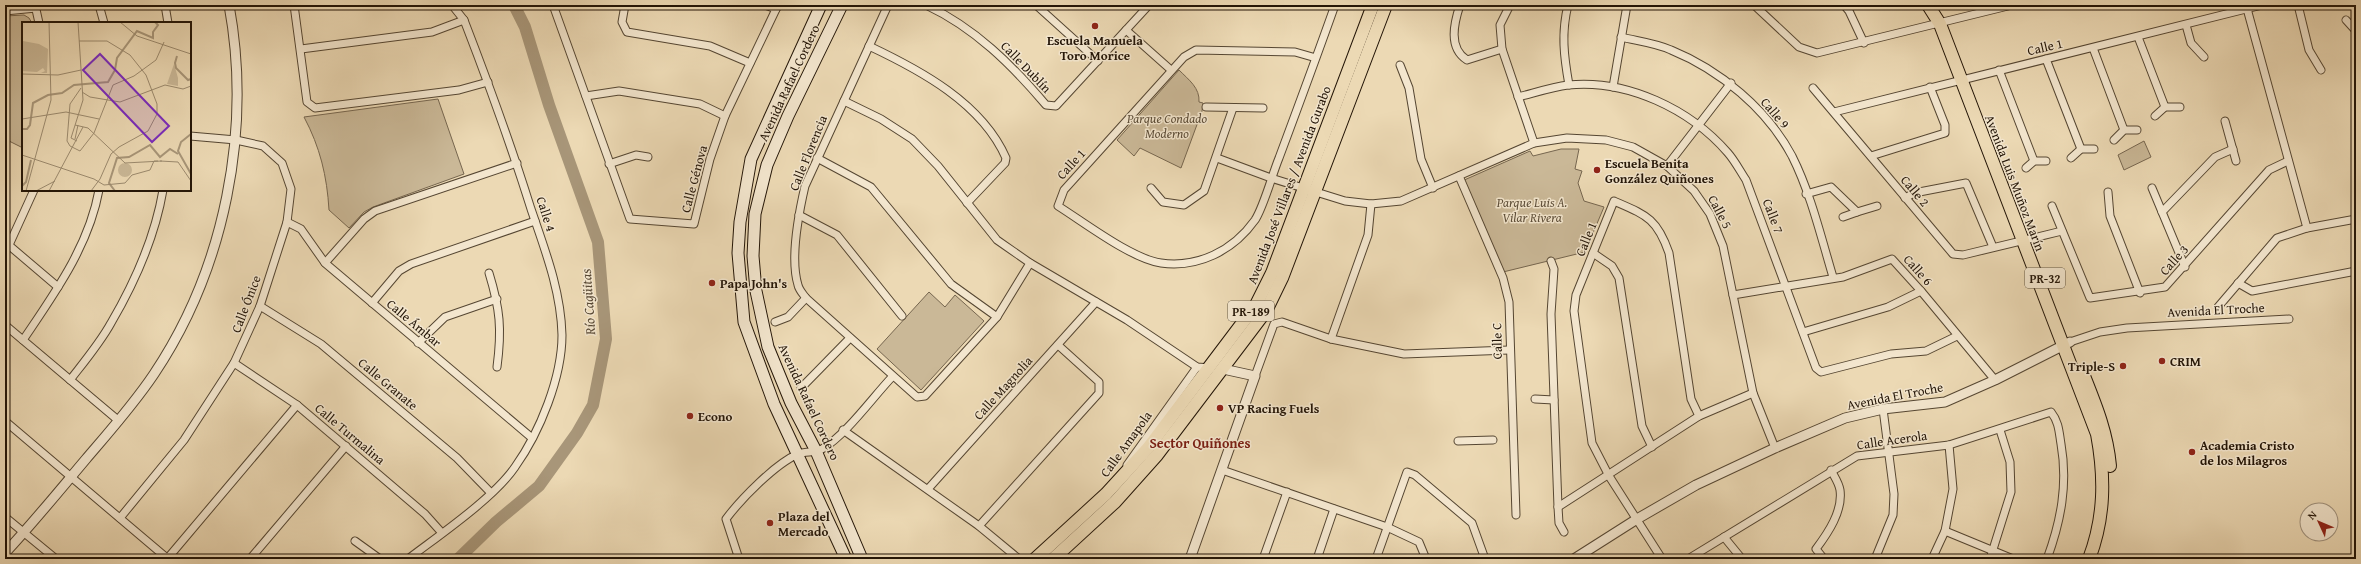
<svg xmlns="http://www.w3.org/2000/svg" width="2361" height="564" viewBox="0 0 2361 564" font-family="'Gentium Book Plus',serif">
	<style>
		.green { fill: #cab897; stroke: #76664f }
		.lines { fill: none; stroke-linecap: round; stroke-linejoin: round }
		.river { stroke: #a89679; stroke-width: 12 }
		.minor-casing { stroke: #554632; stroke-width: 9 }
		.tertiary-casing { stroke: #554632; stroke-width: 11 }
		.secondary-casing { stroke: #231507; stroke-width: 13 }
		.primary-casing { stroke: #231507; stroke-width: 14 }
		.minor { stroke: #f3e6ce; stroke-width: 7 }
		.tertiary { stroke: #f3e6ce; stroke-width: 9 }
		.secondary { stroke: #f3e6ce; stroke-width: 11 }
		.primary { stroke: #ecd9b4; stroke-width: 12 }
		.poi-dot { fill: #8f2418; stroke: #f3e6ce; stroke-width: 1.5 }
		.labels { text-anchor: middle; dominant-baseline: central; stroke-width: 3; stroke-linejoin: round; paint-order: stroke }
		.shield { fill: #f3e6ce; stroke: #615443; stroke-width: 1 }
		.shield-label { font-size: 12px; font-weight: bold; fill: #231507 }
		.poi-label { font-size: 13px; font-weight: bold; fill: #231507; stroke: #f3e6ce; text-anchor: start }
		.street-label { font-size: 13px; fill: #231507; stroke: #f3e6ce }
		.park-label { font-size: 13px; font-style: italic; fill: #5d4e39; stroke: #f3e6ce }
		.water-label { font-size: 14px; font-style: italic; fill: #584935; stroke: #f3e6ce }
		.neighbourhood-label { font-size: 14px; font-weight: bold; fill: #7a1f14; stroke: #f3e6ce }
		.inset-river { fill: none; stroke: #a89679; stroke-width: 2 }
		.inset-road { fill: none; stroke: #9c8b6f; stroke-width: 1 }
		.view { fill: #7b2cbf; fill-opacity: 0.15; stroke: #7b2cbf; stroke-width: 2 }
		.inset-edge { fill: none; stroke: #231507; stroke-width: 2 }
	</style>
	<rect width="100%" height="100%" fill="#ecd9b4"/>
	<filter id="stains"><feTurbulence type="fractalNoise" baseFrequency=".005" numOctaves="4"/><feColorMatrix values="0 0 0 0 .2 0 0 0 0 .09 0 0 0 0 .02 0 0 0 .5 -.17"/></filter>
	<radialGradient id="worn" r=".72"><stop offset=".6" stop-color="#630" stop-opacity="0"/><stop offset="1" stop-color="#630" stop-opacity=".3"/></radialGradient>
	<g class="green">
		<polygon points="24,15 29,18 32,23 23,23 23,148 5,139 5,16"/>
		<path d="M1179 70C1189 80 1200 88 1199 102L1203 103 1202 111 1181 168 1140 148 1134 156 1117 140Z"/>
		<path d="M438 99 464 174 373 207 364 212 349 228 329 210C327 176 320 147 304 117Z"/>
		<polygon points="2144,141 2151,157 2124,170 2118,155"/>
		<polygon points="1561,149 1579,149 1575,169 1582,171 1578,183 1584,201 1604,207 1585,252 1503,272 1462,181 1530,151 1533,156"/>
		<polygon points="929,292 945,307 955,295 984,321 921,390 877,349"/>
	</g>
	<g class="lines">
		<polyline class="river" points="458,559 496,522 539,486 577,433 593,405 606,339 598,242 549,105 525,27 514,5"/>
		<g class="minor-casing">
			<g id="minor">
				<polyline points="35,5 39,23"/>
				<polyline points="99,5 104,23"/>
				<polyline points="165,5 168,23"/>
				<polyline points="294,5 307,102 315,108 459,90 488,82"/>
				<polyline points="553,5 630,219 694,224 710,159 725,116 778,5"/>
				<polyline points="625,5 622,22 627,32 710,46 750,63"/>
				<polyline points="765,5 776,9"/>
				<path d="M888 5 805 186C799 212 790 259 798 285 799 290 803 294 806 298L917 397 925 396 997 317 1030 263"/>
				<path d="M926 5C975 28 1012 65 1046 105L1056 106 1149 5"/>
				<polyline points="1036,5 1098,61"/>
				<path d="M1460 5C1454 23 1448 48 1467 60L1502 49"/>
				<polyline points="1510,5 1500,25 1502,49 1534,143"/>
				<path d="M1568 5C1561 33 1564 57 1569 85"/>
				<polyline points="1754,5 1799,47 1817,53 2012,5"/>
				<polyline points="1844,5 1849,11 1864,43"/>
				<polyline points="2246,5 2307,228"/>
				<polyline points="2298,5 2309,50 2321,70"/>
				<polyline points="5,11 36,8"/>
				<polyline points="2346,20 2356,31"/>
				<polyline points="2186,25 2191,43 2204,57"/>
				<polyline points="1126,30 1171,70"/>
				<path d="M1621 37C1637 41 1656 43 1671 50 1720 70 1767 109 1792 156 1811 194 1821 237 1833 277"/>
				<polyline points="2138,37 2165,107"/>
				<path d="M869 46C920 70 982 103 1006 158L1005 163 967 203"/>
				<polyline points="2093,48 2124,130"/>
				<polyline points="301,49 432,32 464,20"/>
				<path d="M1316 58 1295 52 1196 50 1184 57 1064 190 1058 206C1085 223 1132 259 1161 263 1198 268 1233 251 1255 220 1264 206 1272 175 1279 158 1298 107 1317 56 1335 5"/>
				<polyline points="2046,59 2081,149"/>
				<polyline points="1400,65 1409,88 1421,159 1433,188"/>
				<polyline points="1999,70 2034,161"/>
				<polyline points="1613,87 1627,5"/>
				<polyline points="1813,88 1953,254 1963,255 2062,231"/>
				<polyline points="586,96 619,91 700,104 725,116"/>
				<path d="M1518 97C1534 93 1552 87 1568 85 1627 79 1690 109 1728 153 1735 161 1740 171 1746 180L1816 368 1821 372 1891 354 1926 351 1957 336"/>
				<polyline points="844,101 881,119 912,139 938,166 997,240 1030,263 1127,320 1197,367 1211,368"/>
				<polyline points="1206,107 1263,108"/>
				<polyline points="1834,112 2262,5"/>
				<polyline points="2155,116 2165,107 2180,107"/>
				<polyline points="2225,121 2236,161"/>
				<polyline points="2114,140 2124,130 2137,130"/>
				<polyline points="1871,156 1945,133 1945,125 1930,87"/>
				<polyline points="817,158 871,187 951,284 997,317"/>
				<polyline points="1217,158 1271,178 1345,201 1371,204 1401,201 1534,143 1567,138 1606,140 1633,147 1667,166 1694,191 1710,214 1723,246 1753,393 1775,448"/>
				<polyline points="2071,158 2081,149 2094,149"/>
				<polyline points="609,164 636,155 648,157"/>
				<polyline points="1667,166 1731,83"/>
				<polyline points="2026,168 2034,161 2046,161"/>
				<polyline points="1459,176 1503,278 1509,302 1516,515"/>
				<polyline points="1151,188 1163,202 1184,205 1204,191 1233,108"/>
				<polyline points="2152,188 2185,267"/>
				<polyline points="2108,192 2110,216 2140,293"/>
				<polyline points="1806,194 1831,187 1857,212 1877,206"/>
				<polyline points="1905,198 1914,193 1966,183 1993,247"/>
				<polyline points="2052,206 2090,298 2165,287 2269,170 2288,161"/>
				<polyline points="2162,212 2215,157 2233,149"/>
				<polyline points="799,215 837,235 902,316"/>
				<polyline points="1843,217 1857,212"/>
				<polyline points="287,222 301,229 325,263 532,438"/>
				<polyline points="5,242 58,287"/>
				<polyline points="9,245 34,190"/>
				<polyline points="1593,253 1612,266 1619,278 1642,426 1652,447"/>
				<polyline points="1551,261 1554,269 1551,314 1558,507 1559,523 1564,532"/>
				<polyline points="325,263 364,219 375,211 517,163"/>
				<path d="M489 273C500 309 502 329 497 367"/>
				<polyline points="2238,283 2252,291 2356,271"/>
				<polyline points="1733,295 1843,277 1892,259 1921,291 1995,380"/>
				<polyline points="372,303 399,271 411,264 535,221"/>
				<polyline points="260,306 321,344 457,458 491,493"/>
				<polyline points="2218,307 2277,238 2307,228 2356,219"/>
				<polyline points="775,322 788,317 806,298"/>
				<polyline points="5,325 119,421"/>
				<polyline points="1803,332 1888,307 1921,291"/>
				<polyline points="1331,339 1368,235 1371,204"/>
				<path d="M23 340C54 294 89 246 99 190"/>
				<polyline points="2070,342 2100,332 2127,328 2289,319"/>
				<polyline points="418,343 445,317 497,299"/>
				<polyline points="234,363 297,405 425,514 442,533"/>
				<polyline points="1255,376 1274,324 1282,322 1331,339 1404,354 1509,350"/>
				<path d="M70 380C84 362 100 343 111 323 135 282 155 237 163 190"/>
				<polyline points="801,388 850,338"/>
				<polyline points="1535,399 1554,400"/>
				<polyline points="5,421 168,559"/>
				<polyline points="843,430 979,526 1019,559"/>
				<polyline points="1458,441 1493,440"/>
				<polyline points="1127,465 1197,367"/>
				<polyline points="1222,470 1387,527 1419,542 1426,559"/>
				<polyline points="928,489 1096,302"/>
				<polyline points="1558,507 1699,416 1753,393"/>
				<polyline points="5,517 56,559"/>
				<polyline points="120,518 184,440 234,363 260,306 287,222 291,189 282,163 263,146 236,140 190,136"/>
				<polyline points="979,526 1099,393 1099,382 1058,345"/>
				<polyline points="1945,531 2013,559"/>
				<polyline points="1724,537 1742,559"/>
				<polyline points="355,541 380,559"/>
				<polyline points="167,559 297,405"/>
				<polyline points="250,559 346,446"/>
				<path d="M408 559C438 536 494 498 515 467 540 432 562 377 562 335 561 291 545 250 531 209 511 145 488 82 464 20L452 5"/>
				<path d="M739 559 726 519C741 499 775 464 798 454 805 451 815 453 822 449 845 436 873 397 892 377"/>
				<polyline points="1263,559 1287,492"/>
				<polyline points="1317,559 1334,509"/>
				<polyline points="1376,559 1407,472 1415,475 1472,523 1485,559"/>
				<path d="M1662 559 1609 476 1592 443 1574 311 1576 295 1614 201C1646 215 1657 218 1669 253L1691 399 1699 416"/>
				<path d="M1688 559 1857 456 1949 445 2051 412C2059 422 2059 432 2061 444 2068 484 2061 521 2047 559"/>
				<path d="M1824 559 1816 549C1828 533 1843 511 1840 490 1839 483 1834 476 1831 470"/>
				<polyline points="1875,559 1893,515 1894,494 1883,409"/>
				<polyline points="1932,559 1945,531 1953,489 1949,445"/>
				<polyline points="1990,559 2011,492 2010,462 2000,430"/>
			</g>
		</g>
		<g class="tertiary-casing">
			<g id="tertiary">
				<path d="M5 553C33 523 59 491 86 459 109 432 134 404 154 374 225 268 252 130 229 5"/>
				<polyline points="1190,559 1255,376 1223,369"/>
				<polyline points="1574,559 1637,519 1696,485 1775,448 1845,418 1883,409 1945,402 1995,380 2070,342"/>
			</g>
		</g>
		<g class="secondary-casing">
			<g id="secondary">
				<polyline points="821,5 751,159 740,222 738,253 744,322 774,404 846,559"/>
				<polyline points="842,5 788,116 767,165 755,214 753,256 756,291 768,347 791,403 816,451 862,559"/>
			</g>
		</g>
		<g class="primary-casing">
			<g id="primary">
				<path d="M1928 5 1940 24 2097 434C2105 477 2105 517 2089 559"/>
				<path d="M2084 376C2096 406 2107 433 2110 466"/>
				<polyline points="1035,559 1106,494 1148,448 1256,305 1272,273 1373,5"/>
				<polyline points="1053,559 1115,502 1157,455 1266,311 1282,278 1386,5"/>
			</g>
		</g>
		<use href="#minor" class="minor"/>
		<use href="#tertiary" class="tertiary"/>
		<use href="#secondary" class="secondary"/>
		<use href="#primary" class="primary"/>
	</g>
	<g class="poi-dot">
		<circle cx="1095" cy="26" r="4"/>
		<circle cx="1597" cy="170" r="4"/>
		<circle cx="712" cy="283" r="4"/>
		<circle cx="2162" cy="361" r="4"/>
		<circle cx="2123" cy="366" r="4"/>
		<circle cx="1220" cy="408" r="4"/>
		<circle cx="690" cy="416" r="4"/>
		<circle cx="2192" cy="452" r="4"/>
		<circle cx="770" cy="523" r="4"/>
	</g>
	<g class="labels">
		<g class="shield">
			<rect x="2025" y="268" width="40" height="20" rx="3"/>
			<rect x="1228" y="301" width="46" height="20" rx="3"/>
		</g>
		<g class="shield-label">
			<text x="2045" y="278">PR-32</text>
			<text x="1251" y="311">PR-189</text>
		</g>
		<g class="poi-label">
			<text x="1095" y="40" text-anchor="middle">Escuela Manuela<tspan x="1095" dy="15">Toro Morice</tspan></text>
			<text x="1605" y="163">Escuela Benita<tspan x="1605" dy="15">González Quiñones</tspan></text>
			<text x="720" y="283">Papa John's</text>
			<text x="2170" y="361">CRIM</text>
			<text x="2115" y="366" text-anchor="end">Triple-S</text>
			<text x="1228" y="408">VP Racing Fuels</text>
			<text x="698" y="416">Econo</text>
			<text x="2200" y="445">Academia Cristo<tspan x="2200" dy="15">de los Milagros</tspan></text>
			<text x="778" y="516">Plaza del<tspan x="778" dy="15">Mercado</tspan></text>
		</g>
		<g class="street-label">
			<text transform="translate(2045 47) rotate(-13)">Calle 1</text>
			<text transform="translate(1026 67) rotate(46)">Calle Dublín</text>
			<text transform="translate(789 83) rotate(-65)">Avenida Rafael Cordero</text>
			<text transform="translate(1775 113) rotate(49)">Calle 9</text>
			<text transform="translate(808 153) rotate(-68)">Calle Florencia</text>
			<text transform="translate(1071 164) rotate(-48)">Calle 1</text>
			<text transform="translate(694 179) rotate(-75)">Calle Génova</text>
			<text transform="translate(2015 183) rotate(69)">Avenida Luis Muñoz Marín</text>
			<text transform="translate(1289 185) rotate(-69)">Avenida José Villares / Avenida Gurabo</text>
			<text transform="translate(1915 191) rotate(50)">Calle 2</text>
			<text transform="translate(1720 212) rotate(62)">Calle 5</text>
			<text transform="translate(546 214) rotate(72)">Calle 4</text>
			<text transform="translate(1773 216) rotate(69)">Calle 7</text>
			<text transform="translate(1586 239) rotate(-68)">Calle 1</text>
			<text transform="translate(2174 260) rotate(-48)">Calle 3</text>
			<text transform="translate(1918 270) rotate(48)">Calle 6</text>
			<text transform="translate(246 304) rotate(-69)">Calle Ónice</text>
			<text transform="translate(2216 310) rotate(-3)">Avenida El Troche</text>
			<text transform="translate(414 323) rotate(40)">Calle Ámbar</text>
			<text transform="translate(1497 341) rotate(-91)">Calle C</text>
			<text transform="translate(388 384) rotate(40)">Calle Granate</text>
			<text transform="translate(1003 388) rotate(-48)">Calle Magnolia</text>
			<text transform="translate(1895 396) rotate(-11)">Avenida El Troche</text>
			<text transform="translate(809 402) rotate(65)">Avenida Rafael Cordero</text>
			<text transform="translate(350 434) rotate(40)">Calle Turmalina</text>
			<text transform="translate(1892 440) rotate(-8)">Calle Acerola</text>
			<text transform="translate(1126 444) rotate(-54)">Calle Amapola</text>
		</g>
		<g class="park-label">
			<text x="1167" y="118">Parque Condado<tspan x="1167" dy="15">Moderno</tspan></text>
			<text x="1532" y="202">Parque Luis A.<tspan x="1532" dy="15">Vilar Rivera</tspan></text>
		</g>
		<g class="water-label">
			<text transform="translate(588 302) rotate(-94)">Río Cagüitas</text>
		</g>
		<g class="neighbourhood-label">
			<text x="1200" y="443">Sector Quiñones</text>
		</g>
	</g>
	<g transform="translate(22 22)">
		<rect width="169" height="169" fill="#ecd9b4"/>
		<path d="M1 19 17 22 26 27 25 51H19L23 49 21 46 15 50 0 49ZM152 42 156 56V64L145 62ZM96 148a7 7 0 1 1 14 0a7 7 0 1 1-14 0Z" fill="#cab897"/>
		<path class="inset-river" d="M155 34 153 41 154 46 166 58 169 57M0 107H5L8 103 11 81 26 73 40 71 52 63 86 60 93 48 95 36 115 9 131 16V10L136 3 133 0M169 112 159 120 156 129 169 152M0 164 4 160 9 138M93 169 87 161 95 136 107 135 128 123 138 135 148 127 156 132"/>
		<path class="inset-road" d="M98 0 115 14 169 32M57 19H85L108 33 124 53 135 82V92L126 109 97 125 89 132 78 157 69 169M0 52 36 53 59 48M59 66 48 82 45 119 48 124 58 129 72 111 91 63 112 54 134 38 142 20M60 70 68 75 98 80 143 63 161 67 169 64M0 97 44 90 77 97M53 103 66 106 103 141 140 139M53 117 56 103M55 119 49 116 61 78 56 0M0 133 72 157 82 163 103 161 110 153 128 148 132 139H136M138 139 156 140 169 159M4 169 29 78 27 0M14 169 33 159M27 169 61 105"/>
		<path class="view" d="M78 32 147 104 130 120 61 48Z"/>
		<rect width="169" height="169" class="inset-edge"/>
	</g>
	<rect width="2361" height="564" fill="none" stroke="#ecd9b4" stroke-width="20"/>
	<rect x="6" y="6" width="2349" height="552" fill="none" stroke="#231507" stroke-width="2"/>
	<rect x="10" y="10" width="2341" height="544" fill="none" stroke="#231507"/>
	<g transform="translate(2319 522) rotate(314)"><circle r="19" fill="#f3e6ce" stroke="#a0927e"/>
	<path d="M0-3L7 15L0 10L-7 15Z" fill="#8f2418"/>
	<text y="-6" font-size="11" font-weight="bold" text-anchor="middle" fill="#231507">N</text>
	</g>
	<rect width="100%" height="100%" filter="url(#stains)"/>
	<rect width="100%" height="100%" fill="url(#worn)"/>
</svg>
